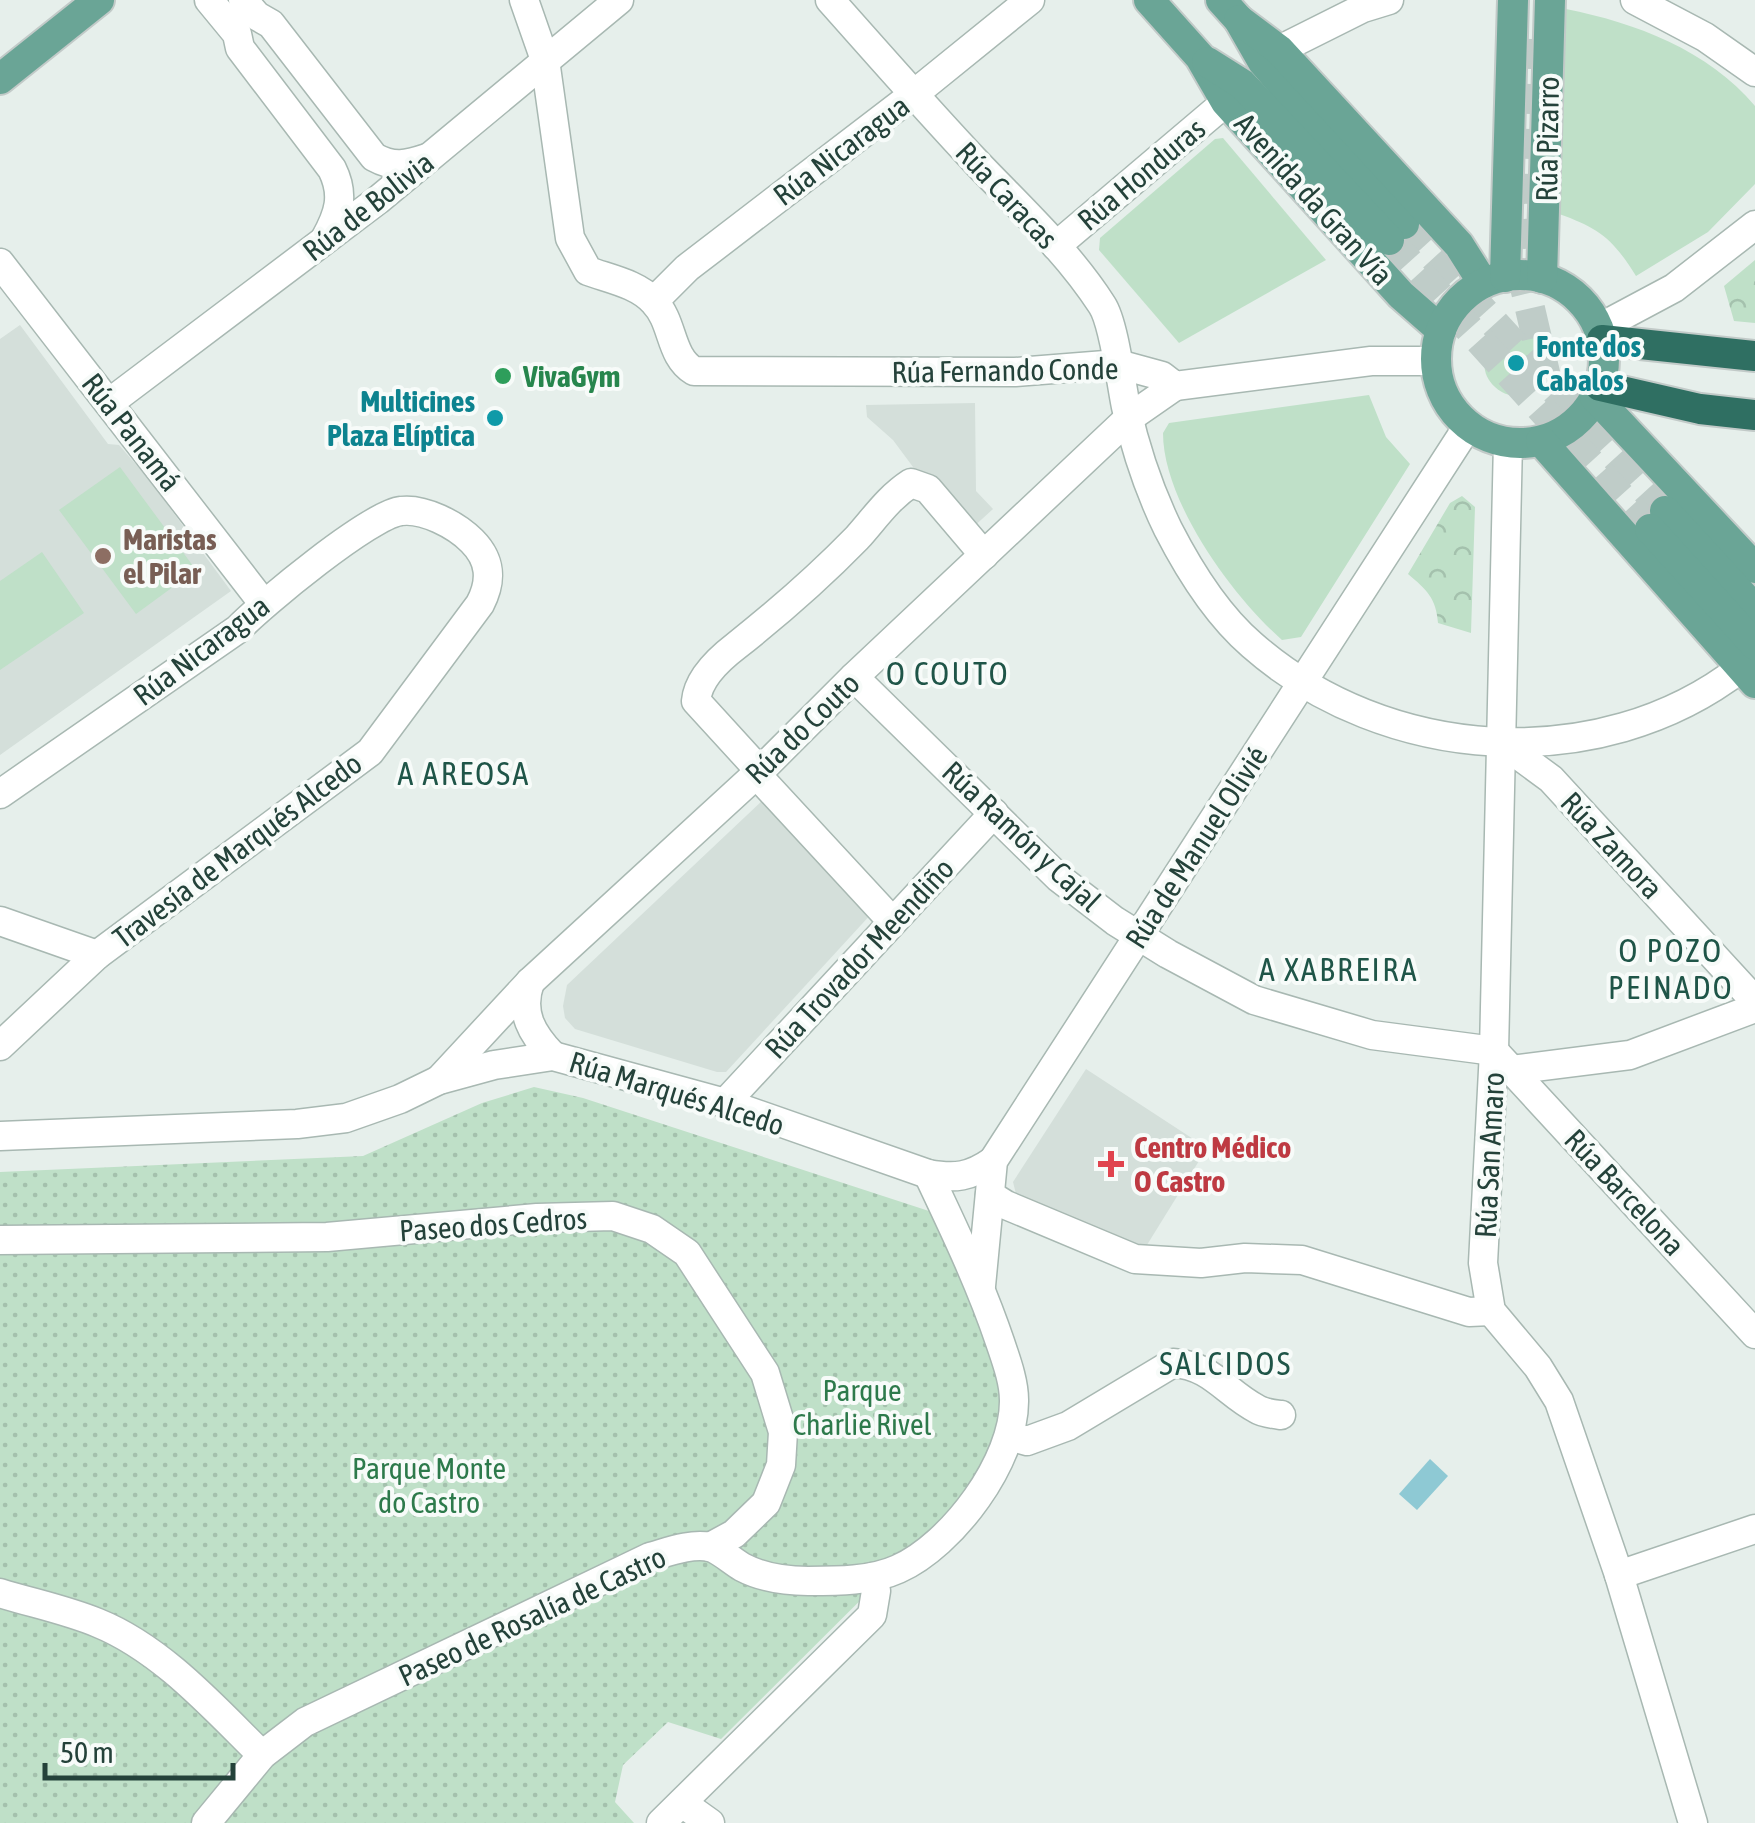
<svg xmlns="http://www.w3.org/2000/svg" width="1755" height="1823" viewBox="0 0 1755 1823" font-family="'Asap Condensed',sans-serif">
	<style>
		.built { fill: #d4dfda }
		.green { fill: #bfe0c8 }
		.forest { fill: url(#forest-crowns) }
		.park { fill: url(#park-dots) }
		.water { fill: #8ec9d4 }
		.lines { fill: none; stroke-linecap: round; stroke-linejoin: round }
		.major-tunnel { stroke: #bfccc8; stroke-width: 30; stroke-dasharray: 30 15; stroke-linecap: butt }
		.minor-casing { stroke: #a8b8b2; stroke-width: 31 }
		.major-casing { stroke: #c2cac8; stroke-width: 34 }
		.highway-casing { stroke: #c2cac8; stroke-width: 34 }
		.minor { stroke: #fff; stroke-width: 28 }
		.major { stroke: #6aa596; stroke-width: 30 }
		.highway { stroke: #2f6f62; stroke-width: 30 }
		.culture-dot { fill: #0f9aa8; stroke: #f7fbf9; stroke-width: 4 }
		.leisure-dot { fill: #2e9e5b; stroke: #f7fbf9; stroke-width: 4 }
		.education-dot { fill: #8d6e63; stroke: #f7fbf9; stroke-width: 4 }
		.health-dot { fill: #e0444e; stroke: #f7fbf9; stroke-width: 4 }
		.labels { text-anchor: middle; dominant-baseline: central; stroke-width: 8; stroke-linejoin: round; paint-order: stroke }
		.street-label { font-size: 30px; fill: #24423a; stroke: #f7fbf9 }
		.culture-label { font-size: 30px; font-weight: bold; fill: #0d838f; stroke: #f7fbf9; text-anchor: start }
		.leisure-label { font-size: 30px; font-weight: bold; fill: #27864d; stroke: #f7fbf9; text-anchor: start }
		.education-label { font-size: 30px; font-weight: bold; fill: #785e54; stroke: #f7fbf9; text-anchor: start }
		.health-label { font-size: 30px; font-weight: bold; fill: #be3a42; stroke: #f7fbf9; text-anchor: start }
		.park-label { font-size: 30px; fill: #2d7a4b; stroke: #f7fbf9 }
		.neighbourhood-label { font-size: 32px; letter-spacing: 2.5px; fill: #1f5548; stroke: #f7fbf9 }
	</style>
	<defs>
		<pattern id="forest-crowns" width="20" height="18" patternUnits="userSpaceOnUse" patternTransform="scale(2.5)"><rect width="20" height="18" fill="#bfe0c8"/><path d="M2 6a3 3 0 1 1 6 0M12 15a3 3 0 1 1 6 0" fill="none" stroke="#a4c1ad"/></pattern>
		<pattern id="park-dots" width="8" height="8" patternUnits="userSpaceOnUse" patternTransform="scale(2.5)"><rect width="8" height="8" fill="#bfe0c8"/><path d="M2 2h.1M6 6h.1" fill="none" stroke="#a4c1ad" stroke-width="1.8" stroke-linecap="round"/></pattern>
	</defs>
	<rect width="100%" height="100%" fill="#e6efeb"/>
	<g class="built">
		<polygon points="20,325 108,444 119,445 147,477 231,591 0,755 0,339"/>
		<polygon points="975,403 976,491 993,509 971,529 916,471 893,440 867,417 866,405"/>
		<polygon points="765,798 873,912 726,1072 717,1072 575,1029 565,1018 563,1006 567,985"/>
		<polygon points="1086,1069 1207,1148 1142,1253 1025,1204 1016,1194 1013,1182"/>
	</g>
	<g class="green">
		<path d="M1566 9C1636 23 1708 50 1755 106V184L1708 232 1636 276C1613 239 1599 228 1559 214Z"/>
		<polygon points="1223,138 1326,260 1179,343 1099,250 1100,238 1215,139"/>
		<path d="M1510 331C1580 331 1537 424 1495 387 1474 368 1487 340 1510 331Z"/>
		<path d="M1369 395 1386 437 1410 464 1301 637 1282 640C1232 596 1163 501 1163 433L1169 423Z"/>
		<polygon points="120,467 196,570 136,614 59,510"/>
		<polygon points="42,552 84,613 0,670 0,581"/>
	</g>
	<g class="forest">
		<polygon points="1755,260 1755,323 1734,321 1724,286"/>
		<path d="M1462 496 1475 507 1471 633 1438 623C1436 598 1427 590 1408 574L1450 503Z"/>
	</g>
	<polygon class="park" points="534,1087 583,1098 932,1212 970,1295 998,1373 1001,1432 984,1470 951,1510 721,1739 668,1722 623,1765 615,1802 634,1823 0,1823 0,1172 363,1156 482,1103"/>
	<polygon class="water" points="1430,1459 1448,1476 1417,1510 1399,1494"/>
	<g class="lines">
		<g class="major-tunnel">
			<polyline points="1532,39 1525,287 1546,377"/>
			<polyline points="1404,224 1665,511"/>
			<polyline points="1389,240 1650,529"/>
		</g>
		<g class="minor-casing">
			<g id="minor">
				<path d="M209 0 237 34 240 48 332 169C345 195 339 214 325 239"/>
				<path d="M243 0 257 16 271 24 374 157C394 168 406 165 427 158"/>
				<path d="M524 0 545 60 570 238 588 271C610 279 638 284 654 302 674 322 669 356 694 371L1015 372 1118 364 1162 376 1175 386 1371 361H1436"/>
				<path d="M830 0C879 55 927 110 977 163 1020 208 1068 252 1102 305 1114 323 1121 383 1126 407 1135 447 1150 492 1168 529 1189 570 1216 614 1252 645 1385 762 1599 778 1741 668"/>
				<polyline points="1635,0 1705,37 1755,72"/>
				<polyline points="1279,50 1363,8 1389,0"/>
				<polyline points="1056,246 1226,102"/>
				<polyline points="0,263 263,603"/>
				<polyline points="654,301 687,268 914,94 1030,0"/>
				<polyline points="1599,328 1674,288 1755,225"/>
				<polyline points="109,403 378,200 619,0"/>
				<polyline points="1508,442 1494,1051 1483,1263 1491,1311 1538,1367 1559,1401 1619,1575 1693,1823"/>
				<polyline points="854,677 1059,878 1115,921 1168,954 1254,1000 1372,1035 1494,1051"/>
				<polyline points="1502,743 1551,779 1755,1001"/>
				<path d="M760 771 696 701C698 678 719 659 736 646 779 612 819 577 857 538 875 518 888 498 911 483L928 489 984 555"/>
				<polyline points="756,774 892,921"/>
				<path d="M0 794 238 629C262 604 371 514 401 511 424 508 456 525 472 541 491 560 492 581 480 604L370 752 97 955 0 1046"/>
				<polyline points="0,921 97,955"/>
				<path d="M530 982C519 1013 532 1034 553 1056"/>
				<polyline points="1494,1051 1755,1334"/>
				<polyline points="1512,1070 1630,1055 1755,1008"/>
				<polyline points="439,1080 530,982 760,771 854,677 1129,418 1175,386"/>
				<polyline points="725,1103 994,813"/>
				<path d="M0 1136 297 1124 346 1118 400 1099 439 1080 494 1065 553 1056 725 1103 928 1174C955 1179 970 1177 993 1161"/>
				<polyline points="990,1195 1006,1205 1135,1259 1201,1263 1245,1258 1302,1260 1469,1312 1491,1311"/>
				<polyline points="0,1240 327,1237 537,1218 613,1216 652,1229 687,1253 765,1373 783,1432 781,1465 766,1503 734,1534 710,1547"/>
				<polyline points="981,1286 993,1161 1468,426"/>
				<path d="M1009 1436 1027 1441 1068 1426 1173 1363C1211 1365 1226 1393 1257 1409 1263 1413 1273 1414 1281 1415"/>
				<polyline points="1619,1575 1755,1529"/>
				<path d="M0 1593C32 1603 67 1610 98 1623 162 1649 214 1708 262 1755"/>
				<polyline points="682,1803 710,1823"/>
				<path d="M206 1823 262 1755 305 1722 650 1557C668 1552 691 1543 710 1547 720 1550 732 1561 742 1567 763 1578 785 1581 808 1581 837 1581 872 1581 898 1569 952 1545 1015 1461 1014 1400 1014 1381 1006 1360 1000 1342 980 1283 954 1229 928 1174"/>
				<polyline points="661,1823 872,1615 876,1591 873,1577"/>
			</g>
		</g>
		<g class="major-casing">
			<g id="major">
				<polyline points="1149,0 1200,57 1226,102 1401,295 1441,330"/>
				<polyline points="1221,0 1239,20 1263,62 1404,224"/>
				<polyline points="1239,20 1279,50 1459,245 1483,283"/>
				<polyline points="1207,62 1242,84 1389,240"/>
				<polyline points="0,79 99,0"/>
				<circle cx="1520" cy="359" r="84"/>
				<polyline points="1505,277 1513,0"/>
				<polyline points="1542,278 1550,0"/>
				<polyline points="1595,397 1755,568"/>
				<polyline points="1541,441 1755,683"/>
				<polyline points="1665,511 1755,609"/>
				<polyline points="1650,529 1755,645"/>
			</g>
		</g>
		<g class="highway-casing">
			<g id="highway">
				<polyline points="1602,340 1755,356"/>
				<polyline points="1600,386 1700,409 1755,415"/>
			</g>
		</g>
		<use href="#minor" class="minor"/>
		<use href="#major" class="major"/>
		<use href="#highway" class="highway"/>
	</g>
	<g class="culture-dot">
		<circle cx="1516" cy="363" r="10"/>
		<circle cx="495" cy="418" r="10"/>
	</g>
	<circle class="leisure-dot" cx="503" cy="376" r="10"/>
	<circle class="education-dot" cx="103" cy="556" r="10"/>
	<path class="health-dot" d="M1106 1149h10v10h10v10h-10v10h-10v-10h-10v-10h10z"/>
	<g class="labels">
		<g class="street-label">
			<text transform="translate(1547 139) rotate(-89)">Rúa Pizarro</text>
			<text transform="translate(841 150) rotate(-37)">Rúa Nicaragua</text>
			<text transform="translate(1141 174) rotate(-40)">Rúa Honduras</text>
			<text transform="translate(1007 195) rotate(47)">Rúa Caracas</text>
			<text transform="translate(1314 199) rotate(48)">Avenida da Gran Vía</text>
			<text transform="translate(368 206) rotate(-38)">Rúa de Bolivia</text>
			<text transform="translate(1005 370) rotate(-1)">Rúa Fernando Conde</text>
			<text transform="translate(132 432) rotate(52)">Rúa Panamá</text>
			<text transform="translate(201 650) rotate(-37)">Rúa Nicaragua</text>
			<text transform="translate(802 728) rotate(-44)">Rúa do Couto</text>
			<text transform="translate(1022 836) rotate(43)">Rúa Ramón y Cajal</text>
			<text transform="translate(1612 845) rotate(47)">Rúa Zamora</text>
			<text transform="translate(1196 847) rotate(-57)">Rúa de Manuel Olivié</text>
			<text transform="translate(237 850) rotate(-37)">Travesía de Marqués Alcedo</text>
			<text transform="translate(859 958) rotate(-47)">Rúa Trovador Meendiño</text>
			<text transform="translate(677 1093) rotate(17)">Rúa Marqués Alcedo</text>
			<text transform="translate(1489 1155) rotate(-87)">Rúa San Amaro</text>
			<text transform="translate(1625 1192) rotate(47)">Rúa Barcelona</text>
			<text transform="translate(493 1224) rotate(-4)">Paseo dos Cedros</text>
			<text transform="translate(532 1616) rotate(-25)">Paseo de Rosalía de Castro</text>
		</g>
		<g class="culture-label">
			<text x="1536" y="346">Fonte dos<tspan x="1536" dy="34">Cabalos</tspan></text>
			<text x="475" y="401" text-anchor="end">Multicines<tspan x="475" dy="34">Plaza Elíptica</tspan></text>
		</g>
		<g class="leisure-label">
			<text x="523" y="376">VivaGym</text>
		</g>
		<g class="education-label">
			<text x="123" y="539">Maristas<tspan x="123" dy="34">el Pilar</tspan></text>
		</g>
		<g class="health-label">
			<text x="1134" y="1147">Centro Médico<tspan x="1134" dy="34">O Castro</tspan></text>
		</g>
		<g class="park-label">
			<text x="862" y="1390">Parque<tspan x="862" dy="34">Charlie Rivel</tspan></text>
			<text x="429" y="1468">Parque Monte<tspan x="429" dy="34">do Castro</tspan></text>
		</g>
		<g class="neighbourhood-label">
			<text x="948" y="673">O COUTO</text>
			<text x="464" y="773">A AREOSA</text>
			<text x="1671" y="950">O POZO<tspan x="1671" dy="37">PEINADO</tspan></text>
			<text x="1339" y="969">A XABREIRA</text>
			<text x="1226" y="1363">SALCIDOS</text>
		</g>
	</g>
	<path d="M45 1763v15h188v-15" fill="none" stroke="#24423a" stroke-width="5"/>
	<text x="60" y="1763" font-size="30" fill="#24423a" stroke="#f7fbf9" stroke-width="8" paint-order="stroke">50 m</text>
</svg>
